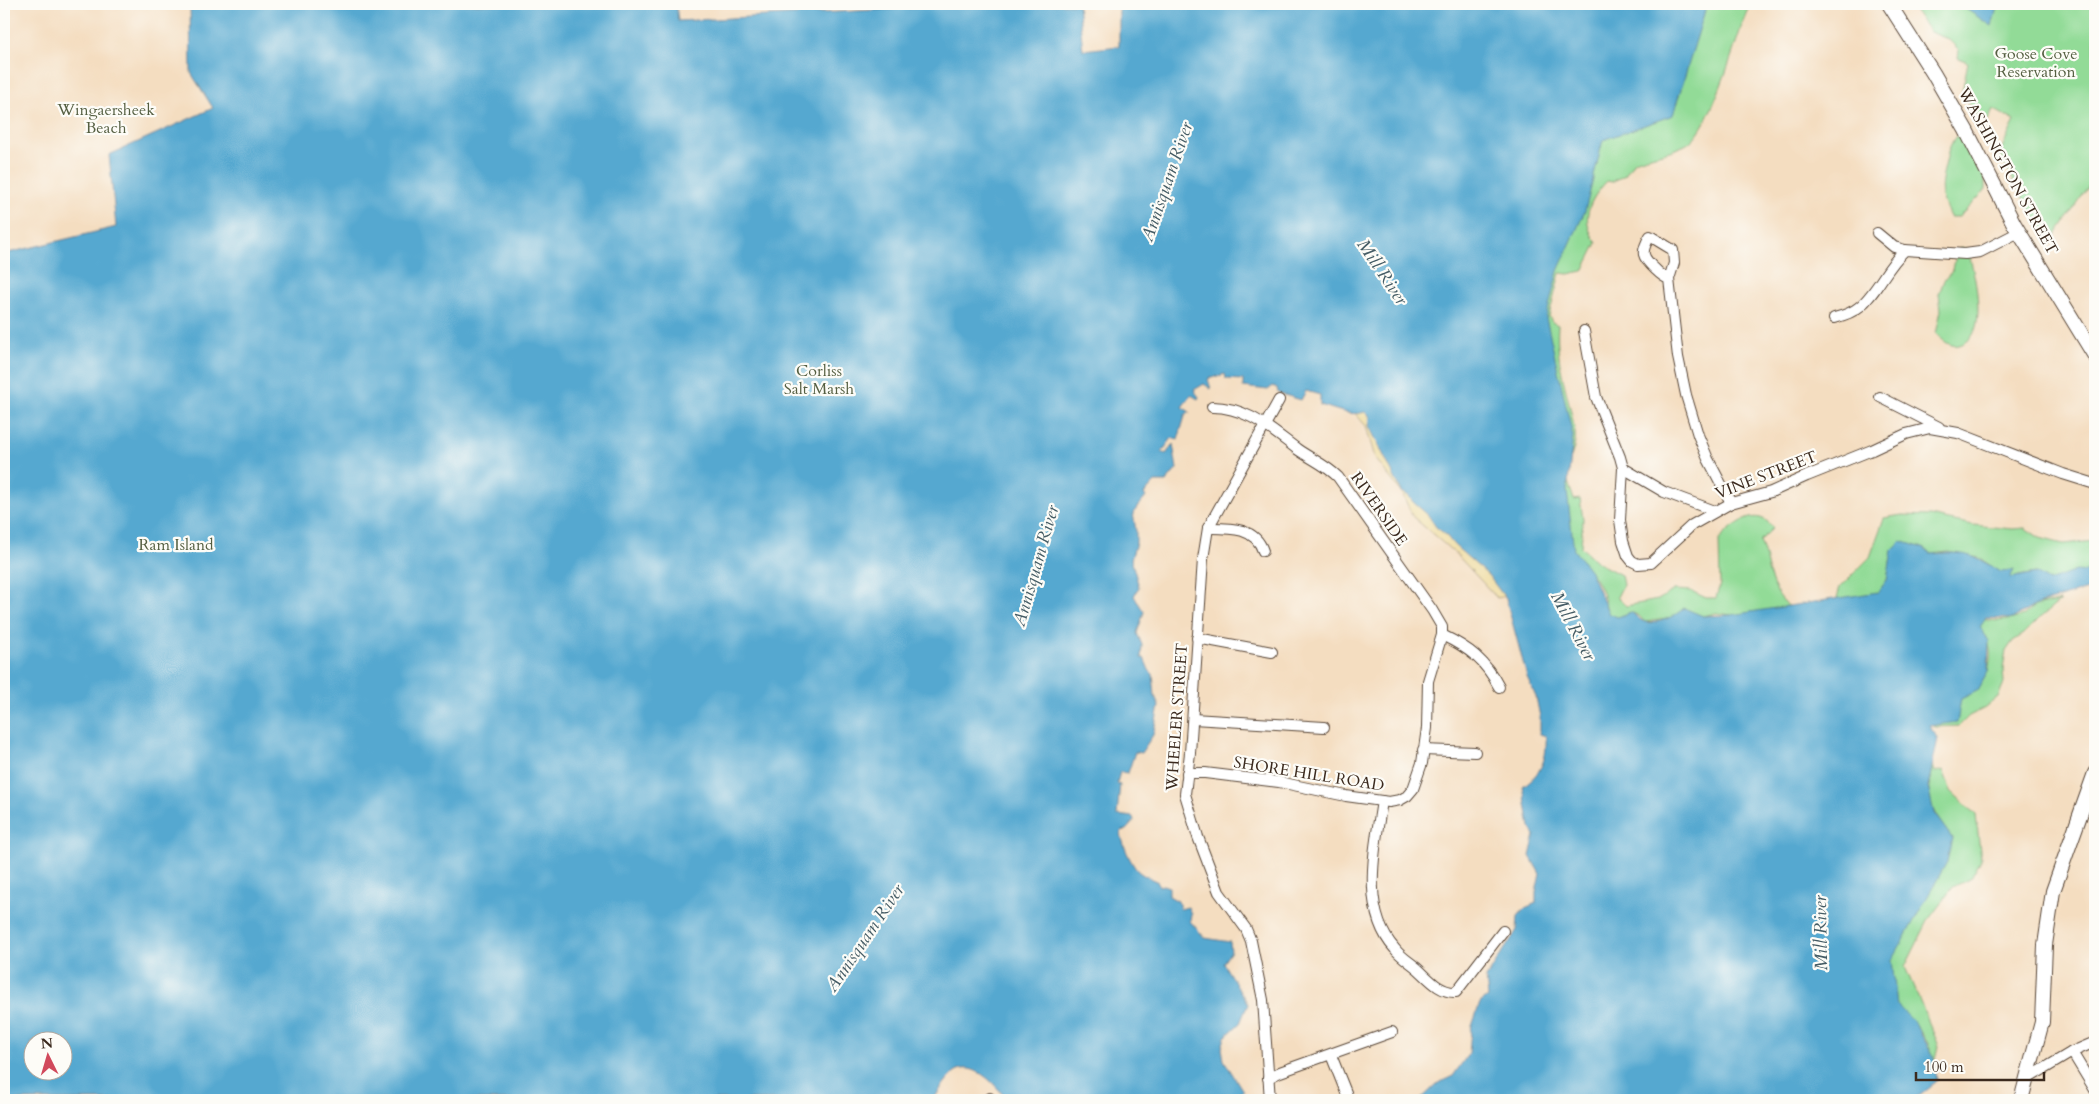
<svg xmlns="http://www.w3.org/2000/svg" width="2099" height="1104" viewBox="0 0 2099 1104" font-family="Cardo,serif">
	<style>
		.green { fill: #92db97; stroke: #66825a }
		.sand { fill: #eeda9e; stroke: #94825e }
		.water { fill: #54a8d0; stroke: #486977; fill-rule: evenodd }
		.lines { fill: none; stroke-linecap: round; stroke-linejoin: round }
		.minor-casing { stroke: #574536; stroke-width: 12 }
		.secondary-casing { stroke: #574536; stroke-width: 16 }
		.minor { stroke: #fff; stroke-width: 10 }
		.secondary { stroke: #fff; stroke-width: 14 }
		.labels { text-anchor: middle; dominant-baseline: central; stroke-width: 4.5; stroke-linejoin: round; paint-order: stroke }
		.park-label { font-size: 16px; fill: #555f42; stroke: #fdfcf7 }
		.street-label { font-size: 16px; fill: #3b2a1e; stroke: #fdfcf7 }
		.water-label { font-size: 18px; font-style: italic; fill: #455c65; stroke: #fdfcf7 }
	</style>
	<rect width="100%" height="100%" fill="#fdfcf7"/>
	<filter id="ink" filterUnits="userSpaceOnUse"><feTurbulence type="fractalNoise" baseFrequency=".02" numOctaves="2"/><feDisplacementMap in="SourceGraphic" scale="10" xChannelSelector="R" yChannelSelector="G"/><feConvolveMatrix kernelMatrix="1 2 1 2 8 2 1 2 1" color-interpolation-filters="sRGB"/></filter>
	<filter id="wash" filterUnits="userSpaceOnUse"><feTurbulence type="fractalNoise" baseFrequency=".0096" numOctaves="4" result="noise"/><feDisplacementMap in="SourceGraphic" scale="20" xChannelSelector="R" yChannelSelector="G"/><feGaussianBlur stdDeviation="1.12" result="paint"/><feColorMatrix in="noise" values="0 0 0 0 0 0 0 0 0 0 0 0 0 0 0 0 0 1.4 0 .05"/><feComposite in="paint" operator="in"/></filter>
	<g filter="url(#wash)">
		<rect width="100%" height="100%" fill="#f4ddc0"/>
		<g class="green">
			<path d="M1345 4H1750C1737 33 1712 133 1685 145 1669 153 1650 155 1634 161L1625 175 1612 182 1607 181C1589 200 1579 220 1597 243L1583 271 1568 274 1560 273 1549 316 1552 322 1558 325C1555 364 1569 394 1575 432 1577 446 1570 457 1567 470 1565 478 1572 492 1574 500L1580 499 1583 519 1581 547 1598 563 1621 575 1623 585 1617 597 1626 606 1658 600 1674 590 1691 591 1706 598H1716L1720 584 1719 540C1732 526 1757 504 1773 528L1760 541C1767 557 1767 575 1776 590 1779 597 1786 603 1791 609L1732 615 1716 613 1703 616H1676L1667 619 1645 622 1639 616 1631 612 1612 620C1605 612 1606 599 1601 590 1595 577 1587 567 1577 557L1320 64Z"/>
			<polygon points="1910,4 2095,4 2095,177 2049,245 1999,154 2015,121 1993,109 1984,129 1962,92 1968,62 1958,58 1959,50 1948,39 1930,32"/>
			<path d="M1956 136 1964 138 1985 177V191L1959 217H1950C1940 195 1939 189 1945 166 1948 153 1948 148 1956 136Z"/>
			<path d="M1960 247 1968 250C1974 271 1988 329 1966 342 1953 350 1946 343 1936 334L1941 310 1939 294 1944 280 1953 270 1956 255Z"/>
			<polygon points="1902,515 1930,516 1973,525 2012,529 2025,528 2040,538 2063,544 2095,541 2095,587 2087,572 2049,581 2035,573 2010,578 1979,558 1948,552 1930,554 1923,548 1905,543 1892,550 1887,581 1876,595 1836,601 1840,587 1870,557 1884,518"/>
			<path d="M2060 601 2042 616 2024 634 2013 641 2006 651 2003 669 2004 683 1998 697 1985 708 1969 716 1959 726 1934 727 1926 721 1988 672C1995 639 1985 644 1974 618 1990 621 2009 623 2024 615 2027 613 2030 609 2033 607 2040 603 2051 605 2060 601Z"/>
			<path d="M1933 765 1935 772 1943 770 1951 791 1976 815 1981 860 1971 878 1953 887 1929 919 1905 967 1939 1046 1935 1063C1930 1038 1910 1018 1893 1002L1889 961 1952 838C1931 810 1924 801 1933 765Z"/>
		</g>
		<polygon class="sand" points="1362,401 1479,557 1510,595 1497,598 1458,556 1413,517 1402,493 1375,458 1366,426 1354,412"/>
		<g class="water">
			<path d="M190 4H676L678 21 980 4H1078L1083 50 1119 46V4H1707L1673 115 1603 140 1585 211 1558 271 1546 318 1573 436 1567 491 1574 550 1590 571 1609 614 1618 617 1631 612C1635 615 1641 621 1645 622 1657 625 1676 616 1684 608L1703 616 1731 615 1878 592 1887 580 1892 550 1901 541 1923 548 1930 554C1964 551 1972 554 2001 572L2014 570 2010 578 2036 573 2049 581 2076 571 2087 572 2094 587 2034 606 2012 619 1986 618 1980 627 1989 641 1988 672 1977 691 1961 699 1957 722 1929 726 1938 738 1928 787 1934 813 1952 838 1947 862 1892 960 1897 1005 1913 1021 1934 1056 1937 1081 1913 1100H1420L1438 1083 1453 1076 1469 1053 1471 1029 1480 1003 1488 997 1486 978 1517 930 1518 916 1525 908 1536 903V892L1540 874 1530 856 1535 835 1530 827 1523 786C1542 773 1547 759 1546 736L1540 734V717L1536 697 1527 677 1506 599 1488 575 1454 545 1445 534 1436 527 1428 515 1413 502 1409 496 1402 492 1369 426 1370 417 1365 412C1350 417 1335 409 1320 405V395L1306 391 1301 400 1278 393 1277 388 1273 386 1268 390 1243 387V380L1226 379 1225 374 1208 379 1211 389 1204 384 1194 390 1199 397 1198 399 1191 395 1182 407 1190 412 1185 416 1178 440 1172 438 1162 452 1166 454 1173 444 1177 469 1166 482H1155L1144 494 1146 497 1133 513 1136 531V543L1131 559 1139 587 1134 596 1144 612 1137 633 1142 645 1141 658H1144L1149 670 1153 674 1155 696 1159 706 1153 735 1141 753 1135 752 1128 773 1120 772 1117 783 1120 784 1117 815 1133 817 1134 821 1126 830 1121 831C1121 841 1131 865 1139 872 1144 876 1152 879 1158 882L1159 886 1163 885 1169 887V896L1178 901 1180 909 1188 907 1191 914 1190 921 1205 938 1230 942 1231 951 1223 963 1248 1004 1240 1023 1225 1037 1222 1048 1224 1060 1243 1091 1231 1098V1100H1020L1015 1096 1006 1099C997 1086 977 1063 958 1070 950 1073 938 1093 933 1100H4V254L116 227 109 155 213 108 191 73ZM32 1042H62V1072H32Z"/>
			<polygon points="1958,4 1998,4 1992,26"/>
		</g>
	</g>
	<g filter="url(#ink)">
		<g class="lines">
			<g class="minor-casing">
				<g id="minor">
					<polyline points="1877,233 1894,247 1905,250"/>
					<path d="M1669 279C1663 277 1660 274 1656 270 1642 257 1640 253 1650 236L1673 250 1674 263 1669 279 1678 357 1686 395 1698 435 1708 459 1731 503"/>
					<path d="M1834 318C1842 316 1852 313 1859 307 1877 293 1886 267 1905 250L1965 254 1980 252 2019 232"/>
					<polyline points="1584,331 1596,397 1620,457 1623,468 1620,520 1623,541 1628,556 1632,561 1638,564 1651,563 1692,525 1731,503 1771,492 1807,476 1872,450 1906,434 1930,428 1958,433 2063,474 2095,484"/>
					<polyline points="1880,397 1939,427"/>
					<polyline points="1623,468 1664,492 1715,511"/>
					<path d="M1208 528C1230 528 1255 527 1263 551"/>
					<path d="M1442 635C1469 648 1485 660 1499 687"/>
					<polyline points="1197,638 1272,652"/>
					<polyline points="1193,719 1324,727"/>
					<polyline points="1423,750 1475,752"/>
					<path d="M1187 773H1205L1279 782 1346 796 1389 802 1400 800 1407 796 1413 789 1422 763 1427 728 1428 681 1442 635V627L1432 610 1338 477C1326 465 1311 459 1297 449 1270 429 1247 407 1212 407"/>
					<path d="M1382 801C1375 848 1360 910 1395 949 1401 957 1410 962 1418 969 1429 979 1440 993 1456 992L1503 931"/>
					<polyline points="2072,1052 2095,1090"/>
					<polyline points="1331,1055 1349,1100"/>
					<polyline points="1268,1078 1280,1072 1392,1032"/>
					<polyline points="2027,1079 2072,1052 2095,1042"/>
					<polyline points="989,1100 990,1098"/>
					<polyline points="1270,1100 1263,1000 1251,941 1246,929 1219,892 1198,837 1185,794 1190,753 1203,559 1208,528 1279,400"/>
				</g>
			</g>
			<g class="secondary-casing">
				<g id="secondary">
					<polyline points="1889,4 1933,73 1966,130 2014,224 2095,356"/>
					<polyline points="2021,1100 2042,1022 2045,945 2053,891 2095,773"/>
				</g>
			</g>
			<use href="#minor" class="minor"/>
			<use href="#secondary" class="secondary"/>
		</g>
	</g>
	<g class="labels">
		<g class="park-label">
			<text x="2036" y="54">Goose Cove<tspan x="2036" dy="18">Reservation</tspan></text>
			<text x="106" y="110">Wingaersheek<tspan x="106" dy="18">Beach</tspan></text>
			<text x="819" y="371">Corliss<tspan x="819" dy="18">Salt Marsh</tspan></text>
			<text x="176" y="545">Ram Island</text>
		</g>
		<g class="street-label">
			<text transform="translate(2008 171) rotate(61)">WASHINGTON STREET</text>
			<text transform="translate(1766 475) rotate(-21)">VINE STREET</text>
			<text transform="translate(1379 509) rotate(55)">RIVERSIDE</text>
			<text transform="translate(1177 717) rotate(-86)">WHEELER STREET</text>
			<text transform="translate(1309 774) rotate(9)">SHORE HILL ROAD</text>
		</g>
		<g class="water-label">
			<text transform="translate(1167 182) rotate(-71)">Annisquam River</text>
			<text transform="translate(1382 272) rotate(56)">Mill River</text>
			<text transform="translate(1036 566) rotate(-74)">Annisquam River</text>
			<text transform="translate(1573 626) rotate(62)">Mill River</text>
			<text transform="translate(1821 933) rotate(-91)">Mill River</text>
			<text transform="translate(865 938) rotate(-56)">Annisquam River</text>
		</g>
	</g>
	<rect width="2099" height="1104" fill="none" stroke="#fdfcf7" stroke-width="20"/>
	<g transform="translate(48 1056) rotate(355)"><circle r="24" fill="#fdfcf7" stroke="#afa8a0"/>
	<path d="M0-4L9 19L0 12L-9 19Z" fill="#d1495b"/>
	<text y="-8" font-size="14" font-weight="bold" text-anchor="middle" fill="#3b2a1e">N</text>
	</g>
	<path d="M1916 1072v8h128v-8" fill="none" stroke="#3b2a1e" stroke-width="2.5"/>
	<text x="1924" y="1072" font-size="15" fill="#3b2a1e" stroke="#fdfcf7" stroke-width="4" paint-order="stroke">100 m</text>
</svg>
